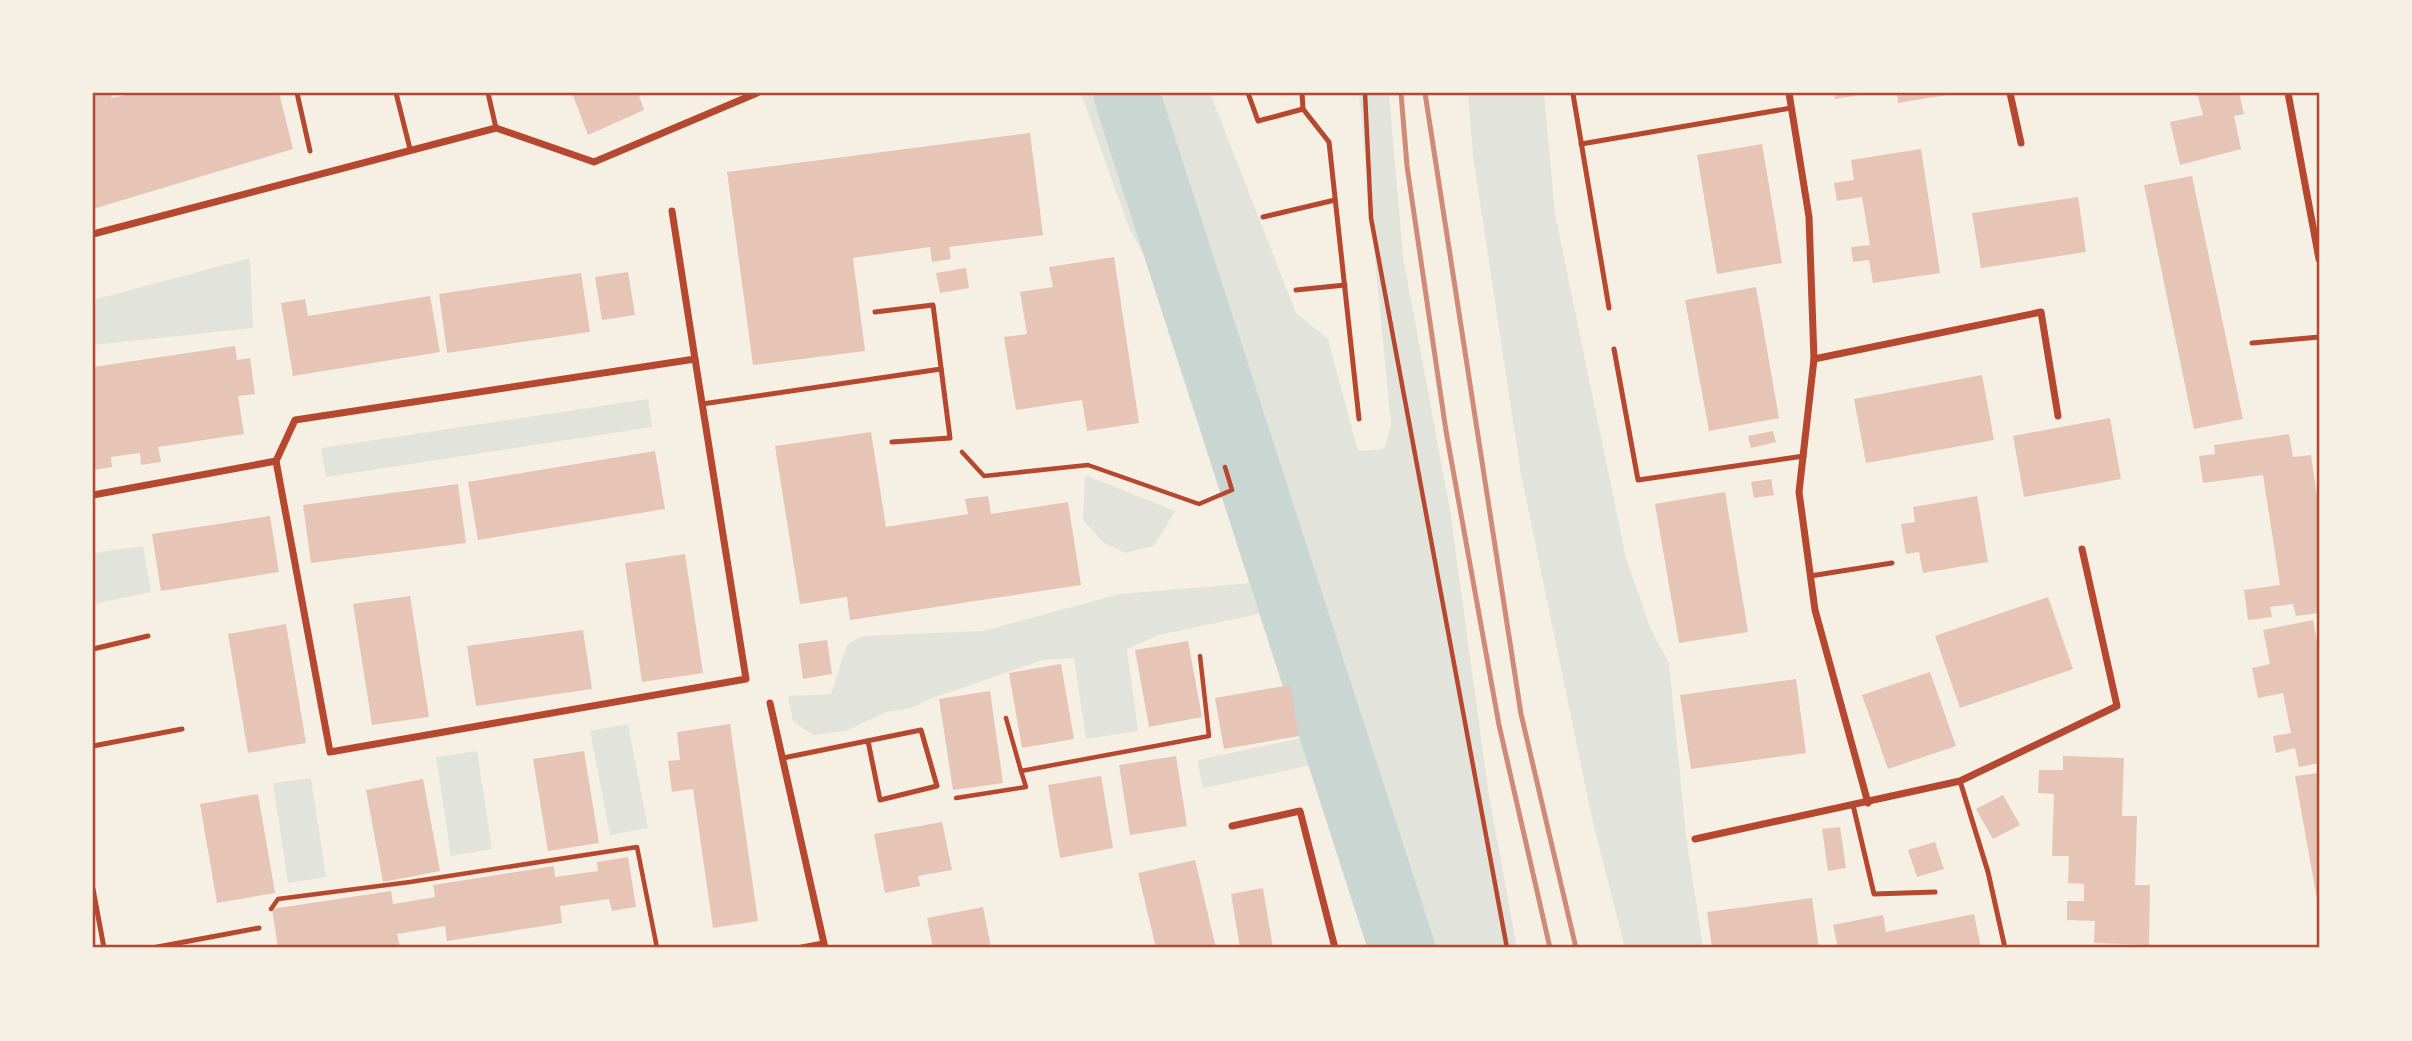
<svg xmlns="http://www.w3.org/2000/svg" width="2412" height="1041" viewBox="0 0 2412 1041" font-family="Karla,sans-serif">
	<style>
		.green { fill: #e2e4dc }
		.lines { fill: none; stroke-linecap: round; stroke-linejoin: round }
		.river { stroke: #c9d6d2; stroke-width: 66 }
		.building { fill: #e6c5b7 }
		.path { stroke: #b5482f; stroke-width: 4.5 }
		.service { stroke: #b5482f; stroke-width: 5 }
		.minor { stroke: #b5482f; stroke-width: 7 }
		.rail { stroke: #cf8b77; stroke-width: 5 }
		.neatline { fill: none; stroke: #b5482f; stroke-width: 2.5 }
	</style>
	<rect width="100%" height="100%" fill="#f6efe4"/>
	<g class="green">
		<polygon points="1081,93 1210,93 1296,313 1328,339 1358,451 1384,449 1391,424 1359,93 1389,93 1403,257 1450,510 1489,796 1517,948 1383,948 1324,744 1281,609 1159,635 1127,649 1138,731 1086,739 1074,658 1043,660 927,700 912,708 886,712 846,731 813,735 793,721 788,696 831,694 847,645 862,636 983,631 1120,594 1251,583 1271,578 1250,511 1224,458 1160,285 1129,228"/>
		<polygon points="1468,93 1544,93 1555,214 1626,558 1651,630 1669,663 1686,836 1703,948 1625,948 1592,819 1521,474 1473,156"/>
		<polygon points="250,258 253,328 93,345 93,300"/>
		<polygon points="648,399 652,427 326,477 321,448"/>
		<polygon points="1085,475 1175,511 1154,546 1125,553 1104,543 1083,520"/>
		<polygon points="143,546 151,592 93,604 93,553"/>
		<polygon points="628,724 648,828 610,835 590,731"/>
		<polygon points="1316,735 1322,763 1203,788 1197,760"/>
		<polygon points="477,751 492,849 451,856 436,757"/>
		<polygon points="311,778 326,877 288,883 273,783"/>
	</g>
	<g class="lines">
		<polyline class="river" points="1126,93 1402,948"/>
	</g>
	<g class="building">
		<polygon points="93,93 113,93 111,98 135,93 279,93 293,149 93,209"/>
		<polygon points="572,93 638,93 644,110 588,135"/>
		<polygon points="1835,93 1865,93 1865,94 1835,99"/>
		<polygon points="1897,93 1953,93 1953,94 1898,103"/>
		<polygon points="2197,93 2239,93 2244,114 2234,116 2241,149 2180,165 2170,122 2203,115"/>
		<polygon points="1030,133 1043,235 949,247 951,259 932,262 930,247 853,258 865,351 753,365 727,172"/>
		<polygon points="1762,144 1782,263 1717,274 1697,155"/>
		<polygon points="1921,149 1940,273 1873,283 1869,260 1853,262 1851,247 1870,245 1862,197 1837,201 1834,183 1854,180 1851,160"/>
		<polygon points="2192,176 2243,419 2194,429 2144,185"/>
		<polygon points="2078,197 2086,252 1981,268 1972,213"/>
		<polygon points="1114,257 1139,423 1087,431 1082,400 1016,410 1004,337 1027,334 1020,292 1053,287 1049,267"/>
		<polygon points="966,268 969,288 940,293 936,273"/>
		<polygon points="628,272 635,315 602,320 595,277"/>
		<polygon points="581,273 590,332 447,353 439,294"/>
		<polygon points="1756,287 1779,418 1709,431 1685,300"/>
		<polygon points="430,296 440,352 293,376 281,303 305,299 308,316"/>
		<polygon points="235,346 237,360 250,358 255,394 238,396 244,434 158,447 161,462 141,465 140,453 111,457 112,467 93,470 93,367"/>
		<polygon points="1982,375 1994,440 1866,463 1854,399"/>
		<polygon points="2110,418 2121,479 2024,497 2013,436"/>
		<polygon points="1773,431 1776,442 1751,448 1748,436"/>
		<polygon points="871,432 886,527 968,514 965,499 988,496 991,514 1068,502 1081,585 850,620 847,597 800,604 775,446"/>
		<polygon points="2289,434 2293,457 2311,455 2319,509 2319,613 2296,616 2293,604 2270,607 2272,617 2248,620 2244,590 2280,585 2263,475 2203,483 2199,456 2215,454 2214,445"/>
		<polygon points="655,451 665,509 478,540 468,482"/>
		<polygon points="1771,479 1774,495 1754,498 1751,482"/>
		<polygon points="458,484 466,543 311,563 303,505"/>
		<polygon points="1725,492 1748,632 1679,643 1655,504"/>
		<polygon points="1977,496 1988,562 1923,573 1919,552 1906,554 1901,524 1915,522 1913,507"/>
		<polygon points="270,516 279,572 161,591 152,534"/>
		<polygon points="685,554 703,673 642,682 625,563"/>
		<polygon points="410,596 429,717 372,725 353,604"/>
		<polygon points="2048,597 2073,669 1960,708 1935,636"/>
		<polygon points="2313,620 2319,652 2319,763 2299,767 2295,748 2276,753 2273,736 2291,733 2283,693 2258,698 2252,668 2270,664 2263,630"/>
		<polygon points="286,624 306,743 248,753 228,634"/>
		<polygon points="583,630 592,689 476,706 467,646"/>
		<polygon points="827,640 832,674 803,679 798,644"/>
		<polygon points="1188,641 1202,717 1149,727 1135,650"/>
		<polygon points="1061,664 1074,739 1022,748 1009,673"/>
		<polygon points="1930,672 1956,746 1888,769 1862,695"/>
		<polygon points="1796,679 1806,753 1691,769 1680,695"/>
		<polygon points="1290,685 1299,736 1224,749 1215,698"/>
		<polygon points="990,691 1003,783 953,790 939,699"/>
		<polygon points="730,724 758,921 713,928 693,789 672,792 668,761 680,760 677,732"/>
		<polygon points="584,751 599,843 548,851 533,759"/>
		<polygon points="1176,756 1187,826 1130,835 1119,765"/>
		<polygon points="2063,756 2124,758 2122,816 2137,816 2135,885 2150,885 2149,945 2094,943 2095,921 2067,920 2067,901 2084,901 2084,884 2068,883 2069,856 2052,856 2054,794 2038,793 2039,770 2063,770"/>
		<polygon points="2319,773 2319,905 2318,905 2295,776"/>
		<polygon points="1101,776 1113,848 1060,858 1048,785"/>
		<polygon points="423,779 440,871 383,882 366,790"/>
		<polygon points="258,794 275,893 217,903 200,804"/>
		<polygon points="2003,795 2020,825 1993,839 1976,809"/>
		<polygon points="942,822 952,870 918,876 920,886 885,893 874,834"/>
		<polygon points="1840,827 1846,868 1828,871 1822,829"/>
		<polygon points="1935,842 1944,869 1917,877 1908,850"/>
		<polygon points="628,857 636,907 612,911 609,899 560,906 562,923 447,941 445,926 397,934 400,948 278,948 272,909 391,891 393,904 435,897 433,885 554,866 555,877 598,871 597,862"/>
		<polygon points="1195,860 1216,948 1156,948 1138,873"/>
		<polygon points="1263,888 1273,948 1240,948 1231,894"/>
		<polygon points="1812,898 1819,948 1712,948 1707,912"/>
		<polygon points="983,907 991,948 933,948 927,918"/>
		<polygon points="1974,914 1981,948 1838,948 1833,925 1883,915 1886,932"/>
	</g>
	<g class="lines">
		<g class="path">
			<polyline points="1365,93 1371,218 1507,948"/>
			<polyline points="962,452 984,476 1088,465 1199,504 1232,490 1225,467"/>
			<polyline points="1006,718 1021,771"/>
			<polyline points="956,798 1026,787 1021,771 1209,736 1200,656"/>
			<polyline points="271,909 278,899 410,882 637,847 657,948"/>
		</g>
		<g class="service">
			<polyline points="297,93 310,151"/>
			<polyline points="396,93 410,149"/>
			<polyline points="488,93 496,128"/>
			<polyline points="1248,93 1258,121 1303,109"/>
			<polyline points="1302,93 1303,109 1329,142 1359,419"/>
			<polyline points="1573,94 1609,308"/>
			<polyline points="1581,144 1791,108"/>
			<polyline points="1263,217 1335,200"/>
			<polyline points="1296,290 1345,285"/>
			<polyline points="875,312 933,305 950,438 892,442"/>
			<polyline points="2252,343 2319,337"/>
			<polyline points="1614,349 1638,480 1804,456"/>
			<polyline points="702,404 941,369"/>
			<polyline points="1810,576 1892,563"/>
			<polyline points="93,649 148,636"/>
			<polyline points="93,746 182,729"/>
			<polyline points="783,758 921,730 937,786 880,800 868,741"/>
			<polyline points="1960,781 1988,872 2005,948"/>
			<polyline points="1853,805 1874,894 1935,892"/>
			<polyline points="93,889 104,948"/>
			<polyline points="152,948 259,928"/>
		</g>
		<g class="minor">
			<polyline points="1789,93 1809,217 1814,359 1799,492 1815,610 1868,803"/>
			<polyline points="2010,93 2021,143"/>
			<polyline points="2288,93 2319,259"/>
			<polyline points="93,234 496,128 594,162 757,93"/>
			<polyline points="1814,359 2041,312 2058,416"/>
			<polyline points="276,461 330,752 746,679 695,359"/>
			<polyline points="93,495 276,461 295,420 695,359 672,211"/>
			<polyline points="770,703 825,948"/>
			<polyline points="1232,826 1300,811 1335,948"/>
			<polyline points="1695,839 1960,781 2117,706 2082,549"/>
			<polyline points="802,948 823,944"/>
		</g>
		<g class="rail">
			<polyline points="1401,93 1407,166 1446,431 1499,725 1550,948"/>
			<polyline points="1425,93 1521,714 1576,948"/>
		</g>
	</g>
	<rect width="2412" height="1041" fill="none" stroke="#f6efe4" stroke-width="189"/>
	<rect x="94" y="94" width="2224" height="852" class="neatline"/>
</svg>
